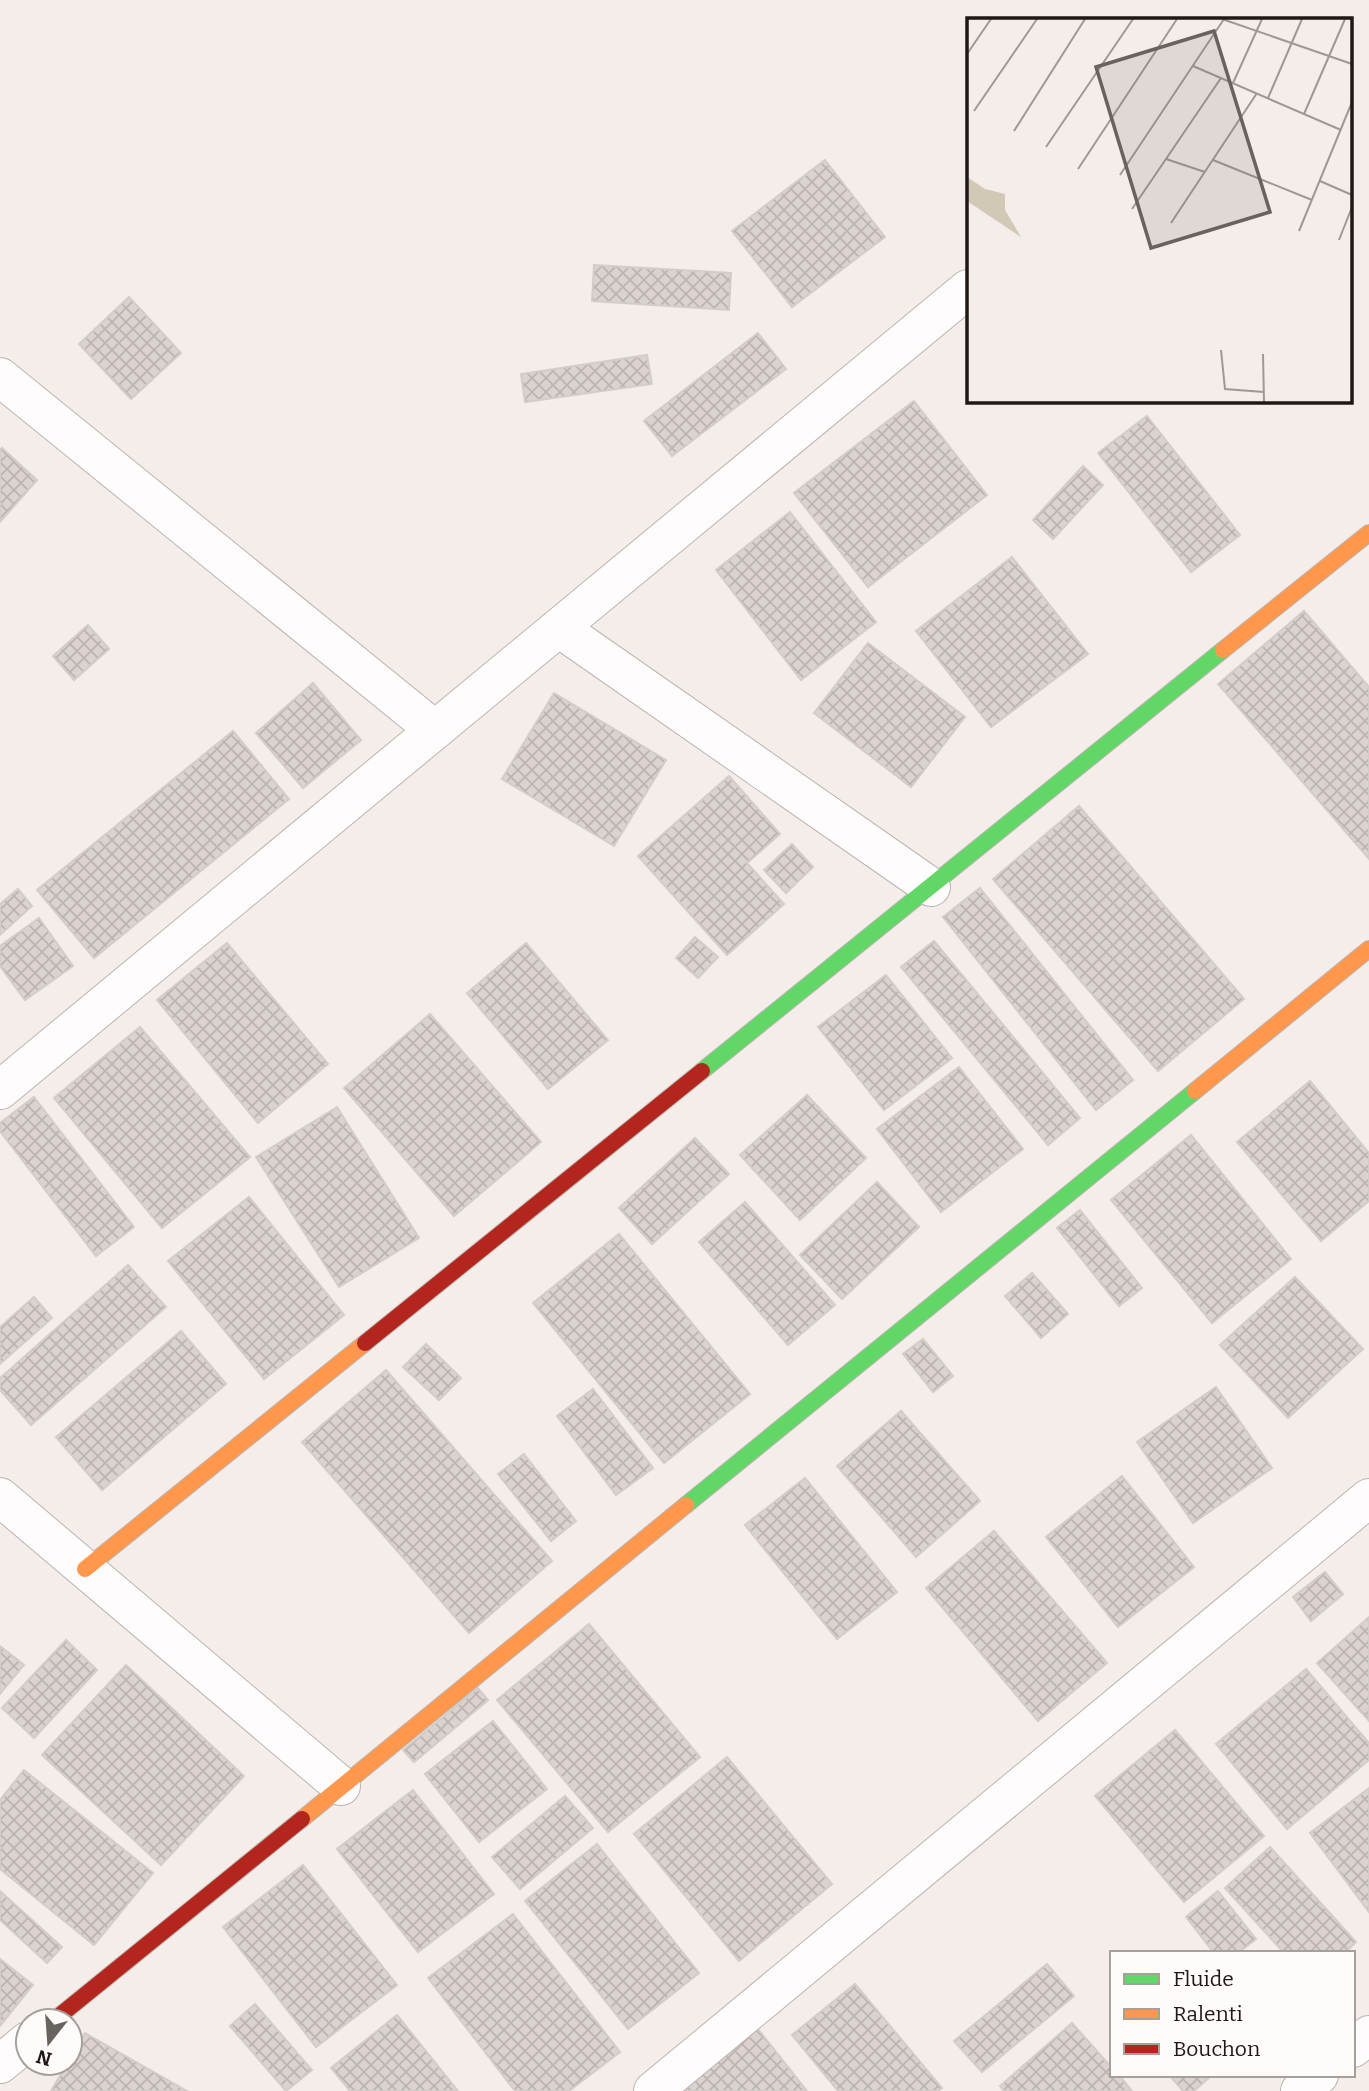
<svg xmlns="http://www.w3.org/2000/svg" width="1369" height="2091" viewBox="0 0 1369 2091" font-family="Bitter,serif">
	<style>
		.building { fill: url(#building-cross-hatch); stroke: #d3cdca; stroke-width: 2 }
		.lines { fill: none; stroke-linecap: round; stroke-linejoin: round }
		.street-casing { stroke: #bbb5b1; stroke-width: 40 }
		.fast-casing { stroke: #bbb5b1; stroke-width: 18 }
		.slow-casing { stroke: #bbb5b1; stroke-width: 18 }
		.jam-casing { stroke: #bbb5b1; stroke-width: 18 }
		.street { stroke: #fefcfc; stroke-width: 38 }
		.fast { stroke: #63d668; stroke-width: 16 }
		.slow { stroke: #ff974d; stroke-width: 16 }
		.jam { stroke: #b3261e; stroke-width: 16 }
		.inset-road { fill: none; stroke: #9f9895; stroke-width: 2 }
		.view { fill: #696360; fill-opacity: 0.15; stroke: #696360; stroke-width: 3.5 }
		.inset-edge { fill: none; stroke: #1e1816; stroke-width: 3.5 }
	</style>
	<defs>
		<pattern id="building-cross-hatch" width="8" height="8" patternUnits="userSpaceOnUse" patternTransform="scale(1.75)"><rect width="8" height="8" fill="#dcd2cf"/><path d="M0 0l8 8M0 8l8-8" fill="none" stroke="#bcb4b1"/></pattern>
	</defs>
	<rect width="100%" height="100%" fill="#f5ede9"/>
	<g class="building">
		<polygon points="825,160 885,237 792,307 732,231"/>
		<polygon points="594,265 731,273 729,310 592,301"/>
		<polygon points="129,297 181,353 131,399 79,344"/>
		<polygon points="758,333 786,369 672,456 644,421"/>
		<polygon points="647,355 652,384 525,402 521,374"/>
		<polygon points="914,401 987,495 868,587 794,493"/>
		<polygon points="1147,416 1240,535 1191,572 1098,453"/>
		<polygon points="2,448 37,480 0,522 0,450"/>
		<polygon points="1083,466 1103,485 1053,539 1033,520"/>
		<polygon points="790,512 876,622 801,680 716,570"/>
		<polygon points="1012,557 1088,654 991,727 916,631"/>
		<polygon points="1304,611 1369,687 1369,859 1218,684"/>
		<polygon points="88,625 109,649 74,680 53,656"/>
		<polygon points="868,643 965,717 911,787 814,713"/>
		<polygon points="313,683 361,740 303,788 256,733"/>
		<polygon points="554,693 666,760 614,846 502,779"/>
		<polygon points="233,731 289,799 94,958 37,890"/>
		<polygon points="729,776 780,834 747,863 784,904 727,955 638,856"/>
		<polygon points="1079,806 1244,999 1158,1071 993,879"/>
		<polygon points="792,844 813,867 786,893 764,870"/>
		<polygon points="980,888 1133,1080 1096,1110 943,917"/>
		<polygon points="18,889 32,906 0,935 0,904"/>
		<polygon points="39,918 73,966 25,1000 0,966 0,946"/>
		<polygon points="695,937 718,957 698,978 676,958"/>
		<polygon points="934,941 1080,1118 1048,1145 901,967"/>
		<polygon points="227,943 328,1064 258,1123 157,1000"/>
		<polygon points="526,943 608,1040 548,1089 467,993"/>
		<polygon points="886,975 952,1058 884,1110 818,1027"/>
		<polygon points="430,1014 541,1142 454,1216 344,1088"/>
		<polygon points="140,1027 250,1157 162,1228 54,1098"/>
		<polygon points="959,1067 1023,1149 941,1212 877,1129"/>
		<polygon points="1310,1081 1369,1153 1369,1201 1321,1241 1237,1142"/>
		<polygon points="807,1095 866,1158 800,1220 740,1155"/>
		<polygon points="34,1097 134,1227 96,1256 0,1131 0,1123"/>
		<polygon points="337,1107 419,1238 339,1287 256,1157"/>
		<polygon points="1191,1135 1291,1259 1212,1323 1111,1200"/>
		<polygon points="695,1138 729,1174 652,1244 619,1208"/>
		<polygon points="877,1182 919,1227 842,1299 800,1255"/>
		<polygon points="249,1197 344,1315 264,1379 168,1261"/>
		<polygon points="745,1202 835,1305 788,1345 699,1242"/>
		<polygon points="1080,1210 1142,1288 1119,1306 1057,1228"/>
		<polygon points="619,1234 750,1394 664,1463 533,1303"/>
		<polygon points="128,1265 166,1307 31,1425 0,1390 0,1378"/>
		<polygon points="1032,1273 1068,1314 1041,1338 1005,1296"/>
		<polygon points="1295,1277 1363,1349 1288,1418 1220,1345"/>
		<polygon points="34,1297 52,1318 0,1364 0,1327"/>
		<polygon points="181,1331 226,1384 102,1490 56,1437"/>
		<polygon points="923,1339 953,1376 933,1392 903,1354"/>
		<polygon points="426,1344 461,1378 439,1400 403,1367"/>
		<polygon points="386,1370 552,1561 469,1633 302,1442"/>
		<polygon points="1216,1387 1272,1468 1193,1523 1137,1442"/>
		<polygon points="593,1389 653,1468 616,1495 557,1416"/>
		<polygon points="901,1411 980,1501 916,1557 837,1466"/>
		<polygon points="524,1454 576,1521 551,1541 498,1474"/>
		<polygon points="1122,1476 1194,1567 1118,1627 1046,1537"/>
		<polygon points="805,1478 897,1592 837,1639 745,1525"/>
		<polygon points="994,1531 1107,1663 1038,1721 926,1588"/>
		<polygon points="1325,1572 1343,1594 1311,1621 1293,1597"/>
		<polygon points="1369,1617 1369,1721 1317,1663"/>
		<polygon points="589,1624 700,1757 608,1832 497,1700"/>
		<polygon points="66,1640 97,1670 34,1738 2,1708"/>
		<polygon points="0,1646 24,1665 0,1694"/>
		<polygon points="126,1665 244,1776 161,1865 42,1755"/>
		<polygon points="1306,1669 1369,1743 1369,1760 1287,1829 1216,1744"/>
		<polygon points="478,1688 488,1700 414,1762 403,1750"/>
		<polygon points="493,1721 547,1789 479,1842 425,1774"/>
		<polygon points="1175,1730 1264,1836 1184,1902 1095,1796"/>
		<polygon points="727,1757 832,1884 739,1961 634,1834"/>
		<polygon points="24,1770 153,1873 94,1945 0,1869 0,1800"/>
		<polygon points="1369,1788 1369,1912 1310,1833"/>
		<polygon points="413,1790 494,1894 418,1952 337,1849"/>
		<polygon points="565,1796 593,1828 520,1889 492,1857"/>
		<polygon points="597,1844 699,1973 628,2029 525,1901"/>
		<polygon points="1270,1847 1356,1942 1345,1953 1284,1953 1225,1888"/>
		<polygon points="303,1865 397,1985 316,2047 223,1927"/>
		<polygon points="0,1891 62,1947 47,1963 0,1920"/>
		<polygon points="1218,1891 1256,1939 1238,1953 1214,1953 1186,1917"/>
		<polygon points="513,1914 620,2052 569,2091 515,2091 428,1978"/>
		<polygon points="0,1959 33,1985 0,2026"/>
		<polygon points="1047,1964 1074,1996 982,2072 954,2041"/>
		<polygon points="855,1984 942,2088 938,2091 838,2091 792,2035"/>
		<polygon points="255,2004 312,2070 286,2091 230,2026"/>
		<polygon points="397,2015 458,2091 350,2091 331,2068"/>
		<polygon points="1072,2023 1112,2068 1112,2075 1119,2075 1132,2091 1004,2091 1000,2086"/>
		<polygon points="758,2029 807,2091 677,2091"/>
		<polygon points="85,2033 187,2091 51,2091"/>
		<polygon points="1169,2075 1212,2075 1194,2091 1183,2091"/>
	</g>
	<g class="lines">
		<g class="street-casing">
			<g id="street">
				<polyline points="0,377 435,730"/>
				<polyline points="559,628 931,887"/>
				<polyline points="0,1090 968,289"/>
				<polyline points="0,1497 341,1786"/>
				<polyline points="1353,2048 1369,2035"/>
				<polyline points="0,2064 28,2041"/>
				<polyline points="653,2091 1369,1498"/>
				<polyline points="1300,2091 1319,2075"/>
			</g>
		</g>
		<g class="fast-casing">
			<g id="fast">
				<polyline points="702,1071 1223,650"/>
				<polyline points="686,1505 1195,1091"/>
			</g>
		</g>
		<g class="slow-casing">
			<g id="slow">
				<polyline points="1223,650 1369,533"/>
				<polyline points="1195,1091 1369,949"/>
				<polyline points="85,1569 365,1343"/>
				<polyline points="302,1819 686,1505"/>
			</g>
		</g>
		<g class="jam-casing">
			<g id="jam">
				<polyline points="365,1343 702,1071"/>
				<polyline points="53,2021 302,1819"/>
			</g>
		</g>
		<use href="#street" class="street"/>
		<use href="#fast" class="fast"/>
		<use href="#slow" class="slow"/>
		<use href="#jam" class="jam"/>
	</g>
	<g transform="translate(967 18)">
		<rect width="385" height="385" fill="#f5ede9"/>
		<path d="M0 159 18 171 38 176V192L54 219 0 183Z" fill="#d1c8b6"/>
		<path class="inset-road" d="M255 1 385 46M0 36 24 1M226 48 374 112M266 65 295 1M301 80 335 1M7 93 70 1M337 96 378 1M47 113 118 1M79 129 166 1M199 141 238 154M246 142 345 182M111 151 210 1M153 157 257 1M353 163 385 177M165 191 254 60M204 205 290 75M332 213 385 84M372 222 385 189M254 332 258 371 297 374M296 336 297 384"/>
		<path class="view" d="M247 13 303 194 184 230 129 49Z"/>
		<rect width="385" height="385" class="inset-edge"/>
	</g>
	<rect x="1110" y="1951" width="245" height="126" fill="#fefbf9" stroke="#a4a09e" stroke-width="2"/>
	<rect x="1124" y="1974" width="35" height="10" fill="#63d668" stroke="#a4a09e" stroke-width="2"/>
	<text x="1173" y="1986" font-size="21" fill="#1e1816">Fluide</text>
	<rect x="1124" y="2009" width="35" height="10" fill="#ff974d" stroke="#a4a09e" stroke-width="2"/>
	<text x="1173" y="2021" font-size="21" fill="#1e1816">Ralenti</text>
	<rect x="1124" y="2044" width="35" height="10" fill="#b3261e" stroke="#a4a09e" stroke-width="2"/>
	<text x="1173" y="2056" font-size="21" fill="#1e1816">Bouchon</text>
	<g transform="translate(49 2042) rotate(197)"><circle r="33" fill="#fefbf9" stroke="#a4a09e" stroke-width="2"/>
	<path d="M0-5L12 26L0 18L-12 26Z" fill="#696360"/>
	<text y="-10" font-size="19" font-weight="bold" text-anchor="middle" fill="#1e1816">N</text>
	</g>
</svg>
